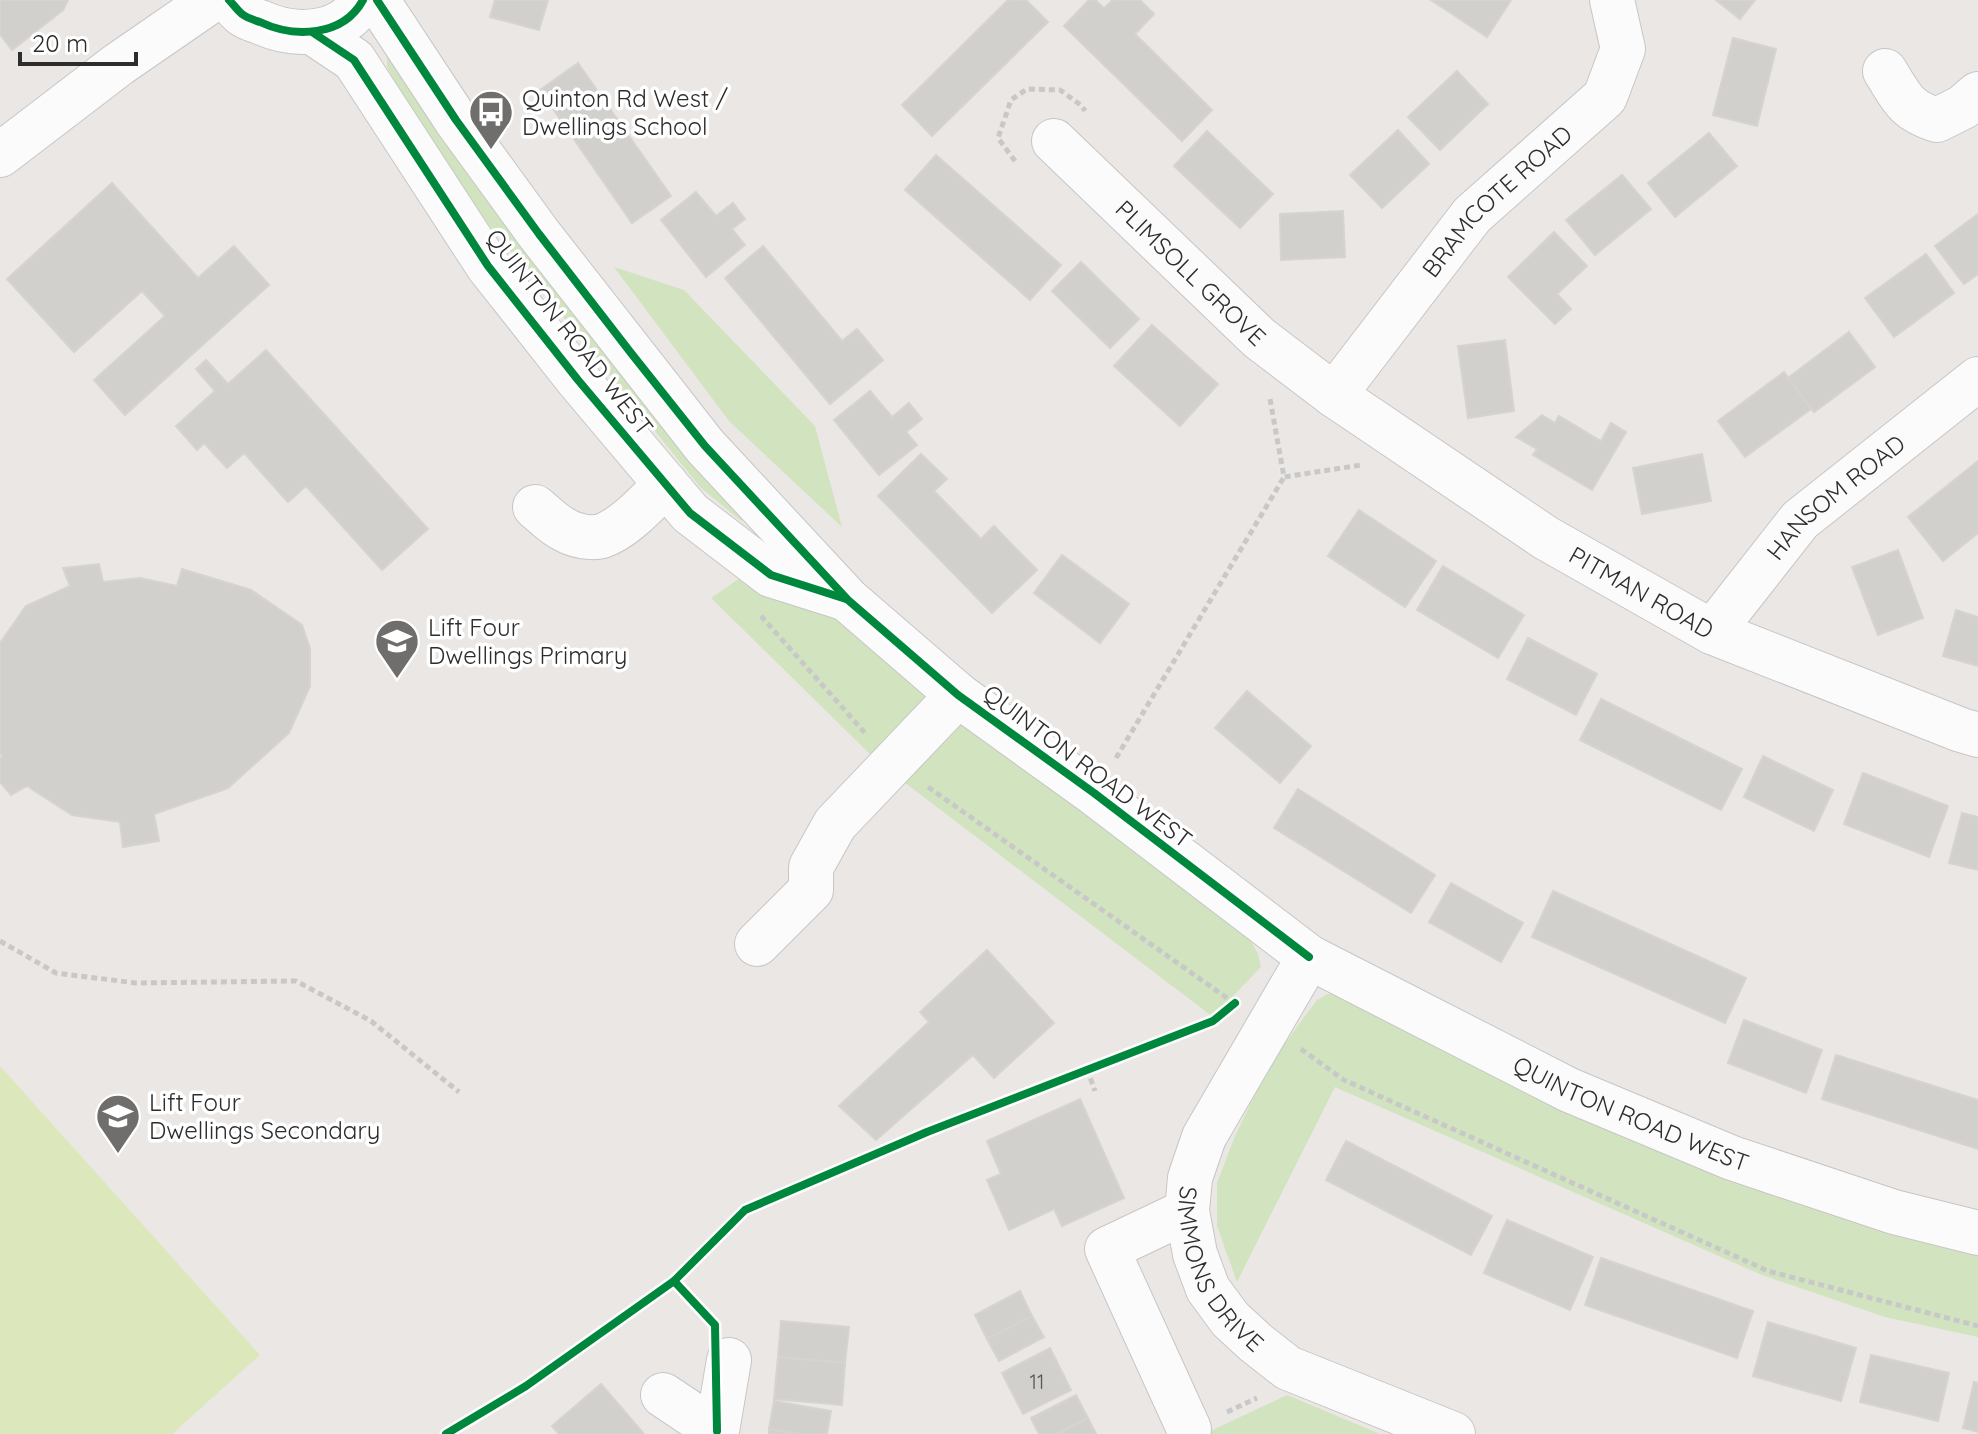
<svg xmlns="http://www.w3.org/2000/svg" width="1978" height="1434" viewBox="0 0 1978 1434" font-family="Quicksand,sans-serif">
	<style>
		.green { fill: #d1e4bf }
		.pitch { fill: #dce8bc }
		.building { fill: #d2d0cd; stroke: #d6d3d0; stroke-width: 2 }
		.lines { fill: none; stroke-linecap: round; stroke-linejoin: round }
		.minor-casing { stroke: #c7c6c6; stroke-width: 46 }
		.path { stroke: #c8c8c8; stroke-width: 5; stroke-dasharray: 6 4; stroke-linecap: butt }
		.minor { stroke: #fcfbfb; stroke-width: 44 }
		.cycleway-casing { stroke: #fff; stroke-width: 13 }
		.cycleway { stroke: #00873e; stroke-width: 8 }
		.labels { text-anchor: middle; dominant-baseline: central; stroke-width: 7; stroke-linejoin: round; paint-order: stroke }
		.number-label { font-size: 20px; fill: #575656 }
		.poi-label { font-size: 24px; fill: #2d2d2d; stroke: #fff; text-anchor: start }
		.street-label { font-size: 24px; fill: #2d2d2d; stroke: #fff }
	</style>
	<rect width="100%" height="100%" fill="#ebe7e4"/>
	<g class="green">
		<polygon points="398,49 751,514 741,521 700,487 450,176 387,67 387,56"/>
		<polygon points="614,267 684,290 815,426 842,527 729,421"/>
		<polygon points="740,578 848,622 937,694 877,761 711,598"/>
		<polygon points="960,713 1250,939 1258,954 1261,967 1213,1017 904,782"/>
		<polygon points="1327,994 1341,994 1891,1230 1978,1255 1978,1337 1885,1317 1762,1275 1335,1087 1237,1282 1217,1226 1217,1183 1235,1136 1270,1064 1316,1001"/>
		<polygon points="1287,1395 1380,1434 1204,1434"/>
	</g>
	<polygon class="pitch" points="0,1066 260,1355 172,1434 0,1434"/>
	<g class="building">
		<polygon points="0,0 68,0 63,10 12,50 0,34"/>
		<polygon points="495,0 548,0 539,30 490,17"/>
		<polygon points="1008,0 1026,0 1048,22 932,136 902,105"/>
		<polygon points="1089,0 1095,0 1104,8 1113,0 1140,0 1154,14 1135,34 1212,110 1182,141 1064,26"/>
		<polygon points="1431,0 1511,0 1487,37"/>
		<polygon points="1716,0 1755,0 1740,19"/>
		<polygon points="1733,38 1776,49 1757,126 1713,115"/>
		<polygon points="578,63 671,196 632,223 540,90"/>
		<polygon points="1457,71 1488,104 1440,150 1408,117"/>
		<polygon points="1398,130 1429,164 1382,208 1350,175"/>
		<polygon points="1207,131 1273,194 1240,228 1174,166"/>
		<polygon points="1709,133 1737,166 1675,217 1648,183"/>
		<polygon points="936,155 1061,265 1030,300 905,190"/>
		<polygon points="1622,175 1651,209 1595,255 1566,220"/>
		<polygon points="112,183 198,278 234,246 269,285 125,415 94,380 165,316 142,291 74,352 7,279"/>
		<polygon points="696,192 716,216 733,203 745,219 732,229 745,245 706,277 661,220"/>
		<polygon points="1343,211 1345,257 1281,260 1280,214"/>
		<polygon points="1978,214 1978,274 1964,284 1935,246"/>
		<polygon points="1554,232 1587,266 1557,294 1571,309 1555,324 1508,277"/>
		<polygon points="763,246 842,341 857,329 883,360 830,404 725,278"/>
		<polygon points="1926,254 1954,293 1894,337 1865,298"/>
		<polygon points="1081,262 1139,319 1110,348 1052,291"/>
		<polygon points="1152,325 1218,384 1180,426 1114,366"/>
		<polygon points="1849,332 1875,367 1814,412 1788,378"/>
		<polygon points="1505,340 1514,411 1468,418 1458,346"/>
		<polygon points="266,350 428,529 382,570 306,486 288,502 244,453 227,468 204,443 197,450 176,426 215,391 196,369 206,360 228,384"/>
		<polygon points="1784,372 1811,409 1745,457 1718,421"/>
		<polygon points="870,391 892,417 909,403 922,419 906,432 917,445 879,475 834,420"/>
		<polygon points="1542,415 1555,423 1559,416 1601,441 1611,423 1626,432 1592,490 1533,455 1537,449 1516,437"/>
		<polygon points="921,454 947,479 934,491 981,539 994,526 1037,570 992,613 878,496"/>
		<polygon points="1702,454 1711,501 1642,514 1633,468"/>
		<polygon points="1978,461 1978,533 1943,561 1908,517"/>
		<polygon points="1359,510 1436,561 1405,607 1328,556"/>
		<polygon points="1898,550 1923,618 1878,635 1852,567"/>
		<polygon points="1062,555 1129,604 1100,643 1034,593"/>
		<polygon points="99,564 103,582 140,578 177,586 182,569 251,590 302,625 310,649 310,686 289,733 228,788 154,814 159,841 123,847 120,822 72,815 27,786 11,795 0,782 0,758 3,757 0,753 0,643 26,606 70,586 63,568"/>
		<polygon points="1443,566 1524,615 1498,658 1417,610"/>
		<polygon points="1956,610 1978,617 1978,666 1943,656"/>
		<polygon points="1528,638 1597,674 1576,715 1507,679"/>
		<polygon points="1247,691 1311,746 1280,783 1215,728"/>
		<polygon points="1601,699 1742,769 1721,810 1580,740"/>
		<polygon points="1763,756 1833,790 1814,831 1744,797"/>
		<polygon points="1863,773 1948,806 1929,857 1844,824"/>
		<polygon points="1298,789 1435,875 1411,913 1274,828"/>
		<polygon points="1962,813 1978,817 1978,870 1949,863"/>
		<polygon points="1451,883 1523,923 1501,962 1429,922"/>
		<polygon points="1553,891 1746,978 1725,1023 1532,937"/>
		<polygon points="987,950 1054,1023 994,1078 973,1055 876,1140 839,1106 929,1022 920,1012"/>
		<polygon points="1744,1020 1822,1050 1806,1093 1728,1063"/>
		<polygon points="1836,1055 1978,1100 1978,1149 1822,1099"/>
		<polygon points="1080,1099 1124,1198 1062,1226 1054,1209 1009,1230 987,1180 1001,1174 987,1141"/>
		<polygon points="1346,1141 1492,1216 1471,1255 1326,1180"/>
		<polygon points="1507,1220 1593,1257 1570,1310 1484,1273"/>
		<polygon points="1601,1258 1753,1311 1737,1358 1585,1305"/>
		<polygon points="1020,1291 1032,1316 987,1339 975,1315"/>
		<polygon points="1032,1316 1044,1337 999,1361 987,1339"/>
		<polygon points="781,1321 849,1327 845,1363 778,1357"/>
		<polygon points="1768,1322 1856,1348 1841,1401 1753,1376"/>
		<polygon points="1050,1348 1071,1390 1023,1414 1002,1373"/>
		<polygon points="1871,1355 1949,1373 1938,1421 1860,1402"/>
		<polygon points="778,1357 845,1363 842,1405 774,1399"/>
		<polygon points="1974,1382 1978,1383 1978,1432 1963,1428"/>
		<polygon points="601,1384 644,1434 559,1434 552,1426"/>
		<polygon points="1076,1395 1088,1418 1057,1434 1039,1434 1031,1418"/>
		<polygon points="774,1401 831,1411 827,1434 798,1434 769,1429"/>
		<polygon points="1088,1418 1096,1434 1057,1434 1068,1428"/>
		<polygon points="769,1429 798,1434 769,1434"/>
	</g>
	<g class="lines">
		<g class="minor-casing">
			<g id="minor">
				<path d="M229 0C233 4 238 11 242 14 247 18 254 20 260 22 294 38 343 37 363 0"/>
				<path id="s1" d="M377 0 456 120 539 234 705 446 848 600 958 695 1094 793 1309 957 1569 1090 1732 1158 1894 1212 1978 1233"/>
				<polyline points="312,32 354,60 488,266 578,380 690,513 771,575 844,598"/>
				<path d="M1885 71C1902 98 1905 110 1937 120L1963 107 1978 94"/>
				<path id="s2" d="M1054 141 1259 338 1334 395 1546 538 1712 632 1961 730 1978 735"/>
				<polyline points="0,155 119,64 212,0"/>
				<path id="s3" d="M1334 395 1472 215 1605 97 1623 49 1612 0"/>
				<path d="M535 507C545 515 554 525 565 530 575 536 591 539 602 536 625 528 649 501 666 484"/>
				<path id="s4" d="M1712 632 1800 520 1978 379"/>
				<polyline points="757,944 811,890 811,867 835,824 958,695"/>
				<path id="s5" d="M1309 957 1204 1137 1190 1178 1187 1211 1195 1254 1208 1289 1230 1319 1256 1343 1288 1368 1453 1434"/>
				<polyline points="1187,1211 1107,1249 1189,1429"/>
				<polyline points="663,1395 717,1431 729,1360"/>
			</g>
		</g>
		<g class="path">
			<polyline points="1015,161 998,138 1011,100 1027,89 1060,90 1082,106 1085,111"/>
			<polyline points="1270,399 1284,477 1361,465"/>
			<polyline points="761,616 866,734"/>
			<polyline points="1116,758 1284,477"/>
			<polyline points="928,787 1237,1005"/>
			<polyline points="0,941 56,973 136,983 296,981 371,1021 459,1092"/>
			<polyline points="1301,1049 1344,1080 1768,1271 1978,1326"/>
			<polyline points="1087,1069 1095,1091"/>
			<polyline points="674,1281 745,1210 927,1132 1213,1021 1230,1007"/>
			<polyline points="1227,1412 1257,1398"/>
			<polyline points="446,1434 526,1386 674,1281 714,1325"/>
		</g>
		<use href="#minor" class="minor"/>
		<g class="cycleway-casing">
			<g id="cycleway">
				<path d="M229 0C233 4 238 11 242 14 247 18 254 20 260 22 294 38 343 37 363 0"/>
				<polyline points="377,0 456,120 539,234 631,353 705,446 848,600 958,695 1094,793 1309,957"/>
				<polyline points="312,32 354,60 488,266 578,380 690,513 771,575 846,599"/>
				<polyline points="674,1281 745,1210 927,1132 1213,1021 1235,1003"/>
				<polyline points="446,1434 526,1386 674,1281 715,1325 717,1431"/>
			</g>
		</g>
		<use href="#cycleway" class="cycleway"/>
	</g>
	<defs>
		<g id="bus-pin" transform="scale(2.3)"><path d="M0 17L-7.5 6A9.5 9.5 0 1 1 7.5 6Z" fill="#706e6d" stroke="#fff"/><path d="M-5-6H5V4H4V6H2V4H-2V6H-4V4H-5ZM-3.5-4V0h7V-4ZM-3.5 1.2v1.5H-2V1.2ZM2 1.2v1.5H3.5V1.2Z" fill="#fff"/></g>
		<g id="school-pin" transform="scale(2.3)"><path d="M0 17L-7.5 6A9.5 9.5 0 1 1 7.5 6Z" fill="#706e6d" stroke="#fff"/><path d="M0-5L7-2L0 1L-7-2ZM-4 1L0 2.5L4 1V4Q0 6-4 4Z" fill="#fff"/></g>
	</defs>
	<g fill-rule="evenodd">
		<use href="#bus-pin" x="491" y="112"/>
		<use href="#school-pin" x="397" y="641"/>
		<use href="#school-pin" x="118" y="1116"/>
	</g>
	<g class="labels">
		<g class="number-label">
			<text x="1037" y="1381">11</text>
		</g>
		<g class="poi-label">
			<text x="522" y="98">Quinton Rd West /<tspan x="522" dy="28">Dwellings School</tspan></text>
			<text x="428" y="627">Lift Four<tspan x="428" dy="28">Dwellings Primary</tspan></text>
			<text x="149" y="1102">Lift Four<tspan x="149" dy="28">Dwellings Secondary</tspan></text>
		</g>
		<g class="street-label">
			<text stroke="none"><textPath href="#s3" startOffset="254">BRAMCOTE ROAD</textPath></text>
			<text stroke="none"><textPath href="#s2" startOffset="190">PLIMSOLL GROVE</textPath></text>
			<text transform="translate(570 332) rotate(52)">QUINTON ROAD WEST</text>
			<text stroke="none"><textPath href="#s4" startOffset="184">HANSOM ROAD</textPath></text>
			<text stroke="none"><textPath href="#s2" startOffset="744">PITMAN ROAD</textPath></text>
			<text transform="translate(1088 766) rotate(37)">QUINTON ROAD WEST</text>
			<text stroke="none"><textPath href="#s1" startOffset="1706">QUINTON ROAD WEST</textPath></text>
			<text stroke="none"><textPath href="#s5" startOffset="352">SIMMONS DRIVE</textPath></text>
		</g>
	</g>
	<path d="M20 52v12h116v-12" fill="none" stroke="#2d2d2d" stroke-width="4"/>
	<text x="32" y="52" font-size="24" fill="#2d2d2d" stroke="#ffffff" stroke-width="6" paint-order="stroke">20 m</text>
</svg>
